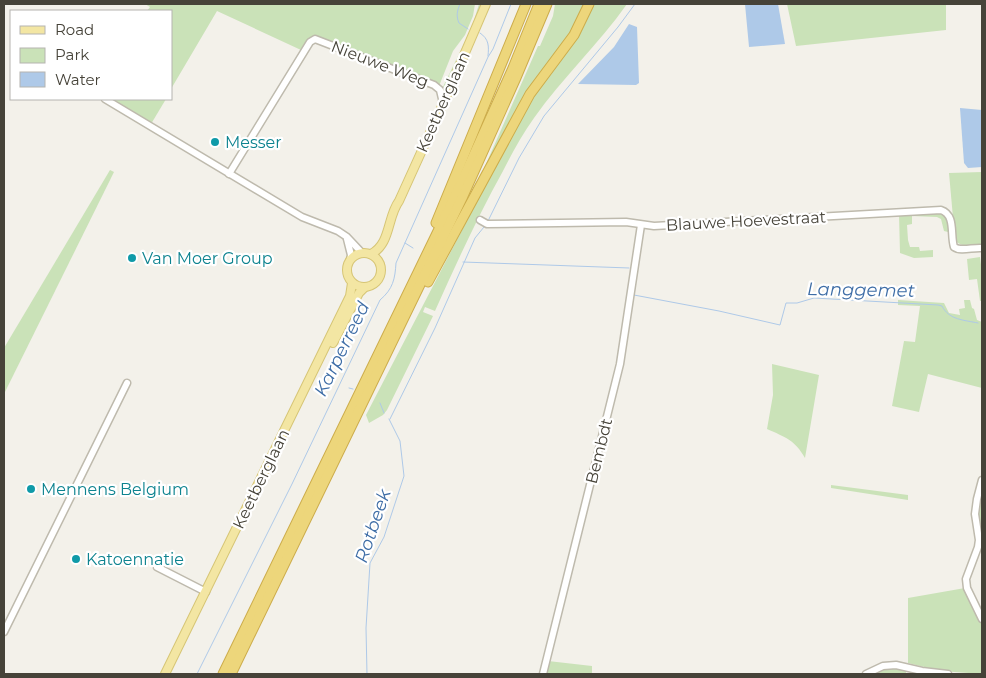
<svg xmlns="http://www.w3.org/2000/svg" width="986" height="678" viewBox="0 0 986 678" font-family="Montserrat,sans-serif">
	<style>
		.green { fill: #cae2b8 }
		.water { fill: #aec9e8 }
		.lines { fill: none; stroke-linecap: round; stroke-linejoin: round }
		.stream { stroke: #aec9e8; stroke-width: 1 }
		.minor-casing { stroke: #bebaad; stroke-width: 9 }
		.major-casing { stroke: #d6c575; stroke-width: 10 }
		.highway-casing { stroke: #ccac4b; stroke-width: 11 }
		.minor { stroke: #fff; stroke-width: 6 }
		.major { stroke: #f3e6a3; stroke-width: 8 }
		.highway { stroke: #edd67b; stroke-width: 9 }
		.culture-dot { fill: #0f9aa8; stroke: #fff; stroke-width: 2 }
		.labels { text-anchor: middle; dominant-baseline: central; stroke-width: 4.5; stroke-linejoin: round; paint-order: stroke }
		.street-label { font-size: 16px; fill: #464339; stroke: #fff }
		.culture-label { font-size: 16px; fill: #0d838f; stroke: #fff; text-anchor: start }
		.water-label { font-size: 18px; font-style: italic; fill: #3e6da6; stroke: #fff }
	</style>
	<rect width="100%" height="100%" fill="#f3f1ea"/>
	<g class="green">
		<polygon points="145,4 475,4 473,16 465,35 453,51 439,86 315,36 306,41 301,50 217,11 171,89 171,11 147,11 150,7"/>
		<polygon points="479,4 482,4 446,89 442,89 472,27"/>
		<polygon points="555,4 586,4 582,14 471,198 538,46 540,46 553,16"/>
		<path d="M593 4H627C599 44 562 78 534 118 522 135 512 153 503 171 478 216 456 264 435 311L425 307 423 312 433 316 387 410 383 415 369 423 366 415 527 105 542 81 572 46 581 31Z"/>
		<polygon points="787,4 946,4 946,30 796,46"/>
		<polygon points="110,99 166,99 151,124"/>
		<polygon points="110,170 114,172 4,394 4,348"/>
		<path d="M982 172V244C973 246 961 248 955 240L949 173Z"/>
		<polygon points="941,211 946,215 950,230 948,232 944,231 941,219 937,217 912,216 912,224 907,225 908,240 910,247 919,247 920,251 933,250 933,257 914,258 900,253 899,214"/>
		<polygon points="980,257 982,272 982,301 980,301 977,279 969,280 967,259"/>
		<polygon points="898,300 944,303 949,313 960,315 959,309 965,308 964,300 970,300 972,308 974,309 977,320 982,322 982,388 928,374 919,412 892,406 904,341 915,342 920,306 898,305"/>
		<path d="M772 364 819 375 805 458C795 440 785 437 767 429L773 395Z"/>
		<polygon points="831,485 908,495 908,500 831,488"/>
		<path d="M982 489V553H981C982 540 979 529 978 517 978 507 980 498 982 489Z"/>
		<polygon points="965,588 982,625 982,674 941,671 908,663 908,598"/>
		<polygon points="548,661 592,666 592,674 545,674"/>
		<polygon points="895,667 906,670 906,674 870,674 884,668"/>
	</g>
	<g class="water">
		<polygon points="745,4 778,4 785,44 749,47"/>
		<polygon points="629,24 637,27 639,83 636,85 578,84 614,47"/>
		<polygon points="960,108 982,110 982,167 968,168 964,163"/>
	</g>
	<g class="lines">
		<g class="stream">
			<path d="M460 4C457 11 456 16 459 23L468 29"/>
			<path d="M480 33C489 39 489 46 488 56"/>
			<polyline points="488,221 519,158 544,116 618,27 635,4"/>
			<polyline points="405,243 413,248"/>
			<polyline points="463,262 629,268"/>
			<path d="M636 279 634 295 719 311 780 325 786 303H797L814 298 938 305 942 306C949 320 964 320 978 323"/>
			<polyline points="349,388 353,389"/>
			<polyline points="380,403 384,413"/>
			<polyline points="390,419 435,328 475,238 484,227"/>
			<path d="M197 674 292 484 380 300C393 289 395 279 396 263L488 57 493 49 511 4"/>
			<polyline points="367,674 366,628 370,563 384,537 404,476 400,441 389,419"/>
		</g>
		<g class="minor-casing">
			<g id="minor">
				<polyline points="105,99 302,217 338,231 347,237 362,253"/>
				<polyline points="229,174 310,42 315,39 434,85 440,90 443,103"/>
				<path d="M480 220 487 224 626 222 654 226 941 210C956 215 950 235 954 247 961 252 973 247 982 248"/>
				<polyline points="347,239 351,255 350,260"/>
				<polyline points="982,480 977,499 975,514 979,540 978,547 966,579 967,588 982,619"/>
				<polyline points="157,567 206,592"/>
				<polyline points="4,632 127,383"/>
				<polyline points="543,674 620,364 641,225"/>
				<polyline points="866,674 883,666 896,665 922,671 948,674"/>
			</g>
		</g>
		<g class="major-casing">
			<g id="major">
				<circle cx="364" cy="270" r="17"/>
				<path d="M371 254C391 244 387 217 399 201L443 104 486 4"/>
				<polyline points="333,343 359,293 364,288"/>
				<polyline points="165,674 350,296 352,283"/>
			</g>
		</g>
		<g class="highway-casing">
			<g id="highway">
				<polyline points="436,223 526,4"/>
				<polyline points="428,282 530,94 574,35 589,4"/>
				<polyline points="223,674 457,192 513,68 539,4"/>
				<polyline points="231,674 463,196 515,80 547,4"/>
			</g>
		</g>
		<use href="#minor" class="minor"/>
		<use href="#major" class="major"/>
		<use href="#highway" class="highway"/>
	</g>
	<g class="culture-dot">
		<circle cx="215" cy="142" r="5"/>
		<circle cx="132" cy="258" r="5"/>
		<circle cx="31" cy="489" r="5"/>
		<circle cx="76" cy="559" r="5"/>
	</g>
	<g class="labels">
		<g class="street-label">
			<text transform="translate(380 64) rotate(21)">Nieuwe Weg</text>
			<text transform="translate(443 102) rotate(-66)">Keetberglaan</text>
			<text transform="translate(746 221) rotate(-3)">Blauwe Hoevestraat</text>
			<text transform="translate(599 451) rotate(-76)">Bembdt</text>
			<text transform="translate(261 479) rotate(-64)">Keetberglaan</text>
		</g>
		<g class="culture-label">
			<text x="225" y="142">Messer</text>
			<text x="142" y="258">Van Moer Group</text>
			<text x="41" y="489">Mennens Belgium</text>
			<text x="86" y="559">Katoennatie</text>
		</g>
		<g class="water-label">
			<text transform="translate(861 290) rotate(1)">Langgemet</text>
			<text transform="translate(342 349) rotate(-64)">Karperreed</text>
			<text transform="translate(373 526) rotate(-71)">Rotbeek</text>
		</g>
	</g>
	<rect width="986" height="678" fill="none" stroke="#464339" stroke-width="10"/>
	<rect x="10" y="10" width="162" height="90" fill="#ffffff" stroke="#b5b4b0"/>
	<rect x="20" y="26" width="25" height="8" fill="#f3e6a3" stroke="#b5b4b0"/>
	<text x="55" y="35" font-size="15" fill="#464339">Road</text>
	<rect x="20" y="48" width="25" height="15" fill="#cae2b8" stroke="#b5b4b0"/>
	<text x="55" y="60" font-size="15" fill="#464339">Park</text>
	<rect x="20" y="72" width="25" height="15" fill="#aec9e8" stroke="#b5b4b0"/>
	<text x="55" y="85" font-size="15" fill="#464339">Water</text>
</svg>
